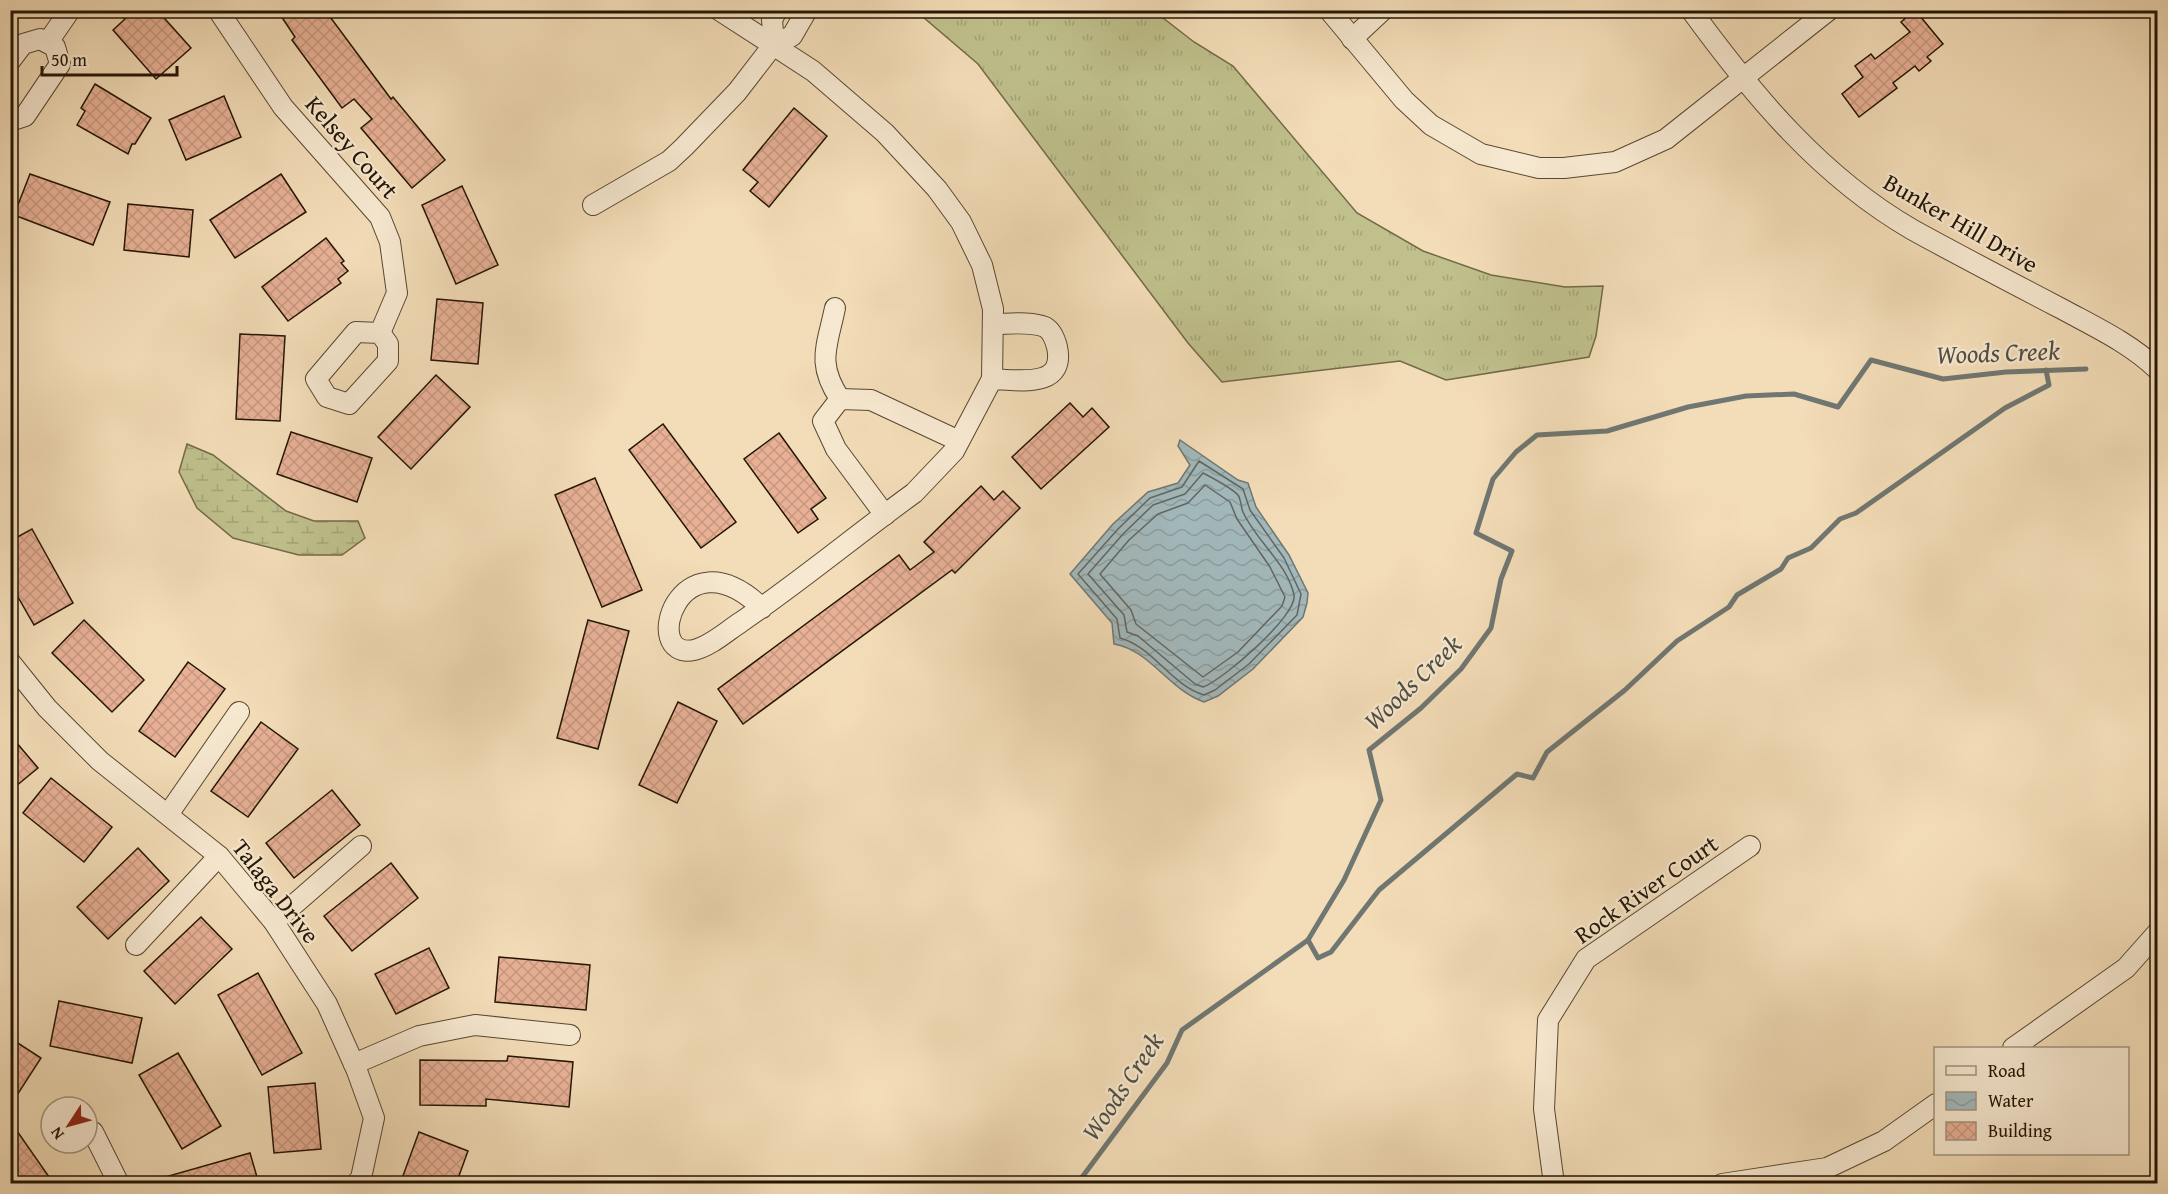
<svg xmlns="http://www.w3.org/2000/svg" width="2168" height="1194" viewBox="0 0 2168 1194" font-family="'Gentium Book Plus',serif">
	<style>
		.grass { fill: url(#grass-tufts); stroke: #726a48; stroke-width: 1.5 }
		.wetland { fill: url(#wetland-marsh); stroke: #726a48; stroke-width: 1.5 }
		.water { fill: url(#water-waves); stroke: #707772; stroke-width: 1.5 }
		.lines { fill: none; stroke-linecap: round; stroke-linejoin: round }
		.shore { stroke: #636660; stroke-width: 1.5 }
		.stream { stroke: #707772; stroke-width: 5 }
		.building { fill: url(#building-cross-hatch); stroke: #241504; stroke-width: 1.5 }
		.minor-casing { stroke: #584731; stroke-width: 22 }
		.minor { stroke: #f7e9d1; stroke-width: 20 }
		.labels { text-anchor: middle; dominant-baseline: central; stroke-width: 4.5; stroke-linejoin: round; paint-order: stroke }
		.street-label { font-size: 24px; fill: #241504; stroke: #f7e9d1 }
		.water-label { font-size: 26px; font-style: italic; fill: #504e44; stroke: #f7e9d1 }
	</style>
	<defs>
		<pattern id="grass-tufts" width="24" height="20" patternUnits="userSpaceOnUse" patternTransform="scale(1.5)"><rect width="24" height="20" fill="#bfc08c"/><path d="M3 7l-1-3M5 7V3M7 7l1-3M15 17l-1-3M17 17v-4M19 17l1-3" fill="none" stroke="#a4a477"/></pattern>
		<pattern id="wetland-marsh" width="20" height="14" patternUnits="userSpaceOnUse" patternTransform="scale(1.5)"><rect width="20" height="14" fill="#bfc08c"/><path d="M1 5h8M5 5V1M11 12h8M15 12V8" fill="none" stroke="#a4a477"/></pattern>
		<pattern id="water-waves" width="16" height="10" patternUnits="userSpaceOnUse" patternTransform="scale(1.5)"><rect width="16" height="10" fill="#a2b8bb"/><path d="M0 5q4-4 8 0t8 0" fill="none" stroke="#8b9d9f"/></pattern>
		<pattern id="building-cross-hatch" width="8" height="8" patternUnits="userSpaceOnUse" patternTransform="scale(1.5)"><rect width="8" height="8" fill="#e8b196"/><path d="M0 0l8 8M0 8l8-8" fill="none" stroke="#c79780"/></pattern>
	</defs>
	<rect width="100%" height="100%" fill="#f3ddb8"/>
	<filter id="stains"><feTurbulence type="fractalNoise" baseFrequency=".00333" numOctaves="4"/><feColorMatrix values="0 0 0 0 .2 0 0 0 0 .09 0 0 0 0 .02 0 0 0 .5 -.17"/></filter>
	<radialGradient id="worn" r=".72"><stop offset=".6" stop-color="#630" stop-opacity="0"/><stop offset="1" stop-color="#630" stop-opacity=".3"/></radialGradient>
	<polygon class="grass" points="916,11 1154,11 1194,42 1233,66 1357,213 1423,251 1491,275 1565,287 1603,286 1596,336 1589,357 1446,380 1400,361 1222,382 1188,343 978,64"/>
	<polygon class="wetland" points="187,444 213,455 286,511 314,521 358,521 365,538 342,555 299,555 233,538 197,508 179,472"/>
	<path class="water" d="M1180 440 1238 480 1248 483 1256 507 1289 555 1308 593 1307 603 1303 617 1253 669 1218 696 1204 702C1169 690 1150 650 1114 644L1112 623 1070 574 1113 524 1148 492 1178 483 1190 465 1178 446Z"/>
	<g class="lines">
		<g class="shore">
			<path d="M1199 461 1243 489 1250 510 1284 558 1301 594 1297 615 1249 664 1215 690 1204 695C1171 685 1153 647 1120 638L1117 619 1078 574 1118 529 1150 498 1182 487Z"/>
			<path d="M1203 473C1211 477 1233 489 1238 495 1241 499 1241 508 1243 512 1256 541 1287 563 1294 595 1298 615 1223 680 1203 687L1195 684 1138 636 1127 632 1124 615 1088 574 1123 534 1153 505 1185 494Z"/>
			<polygon points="1205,485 1230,502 1237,519 1270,567 1285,597 1282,606 1238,652 1203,677 1136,624 1131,610 1100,574 1129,540 1158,514 1188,503"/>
		</g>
		<g class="stream">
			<polyline points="1308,940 1318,958 1331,952 1379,890 1517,774 1533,778 1547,752 1625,690 1677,641 1729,607 1737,595 1781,569 1788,558 1811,548 1840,519 1856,513 2005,408 2049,385 2046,370"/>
			<polyline points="1077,1184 1167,1063 1182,1030 1308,940 1344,880 1381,800 1369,750 1421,708 1461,669 1491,628 1501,579 1512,551 1476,533 1493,479 1516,452 1537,435 1607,431 1688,407 1746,396 1794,394 1838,407 1871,360 1943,379 2006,372 2086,369"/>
		</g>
	</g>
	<g class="building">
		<polygon points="118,10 157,10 191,48 156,79 113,30 125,19"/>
		<polygon points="277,10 325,10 391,99 393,97 445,160 412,188 361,128 372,119 354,99 342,108 292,40 295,37"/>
		<polygon points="1915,10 1943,44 1927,57 1931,61 1919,71 1915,66 1893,83 1897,88 1859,117 1842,94 1863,77 1855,66 1871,54 1875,59 1910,32 1901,22"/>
		<polygon points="95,84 151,118 135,144 132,144 128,154 77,125 85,111 81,108"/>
		<polygon points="224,96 241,137 186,160 169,120"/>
		<polygon points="794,108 827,136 769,207 750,191 758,182 743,170"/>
		<polygon points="30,174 110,202 93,245 14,215"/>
		<polygon points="281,174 306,212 235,258 210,220"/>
		<polygon points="462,186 498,265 456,284 422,205"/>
		<polygon points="128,204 193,210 189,257 124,250"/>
		<polygon points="326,238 344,261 341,263 348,271 338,279 341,283 288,321 262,287"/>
		<polygon points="437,299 483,303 478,364 431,360"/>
		<polygon points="240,334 285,336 280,421 236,419"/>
		<polygon points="436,375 470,407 411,469 378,437"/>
		<polygon points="1070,403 1083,417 1092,408 1109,427 1041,489 1012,457"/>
		<polygon points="663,424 736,522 701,548 629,450"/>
		<polygon points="291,432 372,458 357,502 277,474"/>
		<polygon points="779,433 826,498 811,509 818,519 798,533 744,459"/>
		<polygon points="595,478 642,590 602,607 555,495"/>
		<polygon points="981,486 994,500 1003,491 1020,508 955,573 952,570 743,724 718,689 899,555 910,570 934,552 924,542"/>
		<polygon points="32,529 73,603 34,625 10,583 10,541"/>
		<polygon points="84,620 144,680 112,712 52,653"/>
		<polygon points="588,620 629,631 598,749 557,738"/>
		<polygon points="188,662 225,689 175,757 139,731"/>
		<polygon points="678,702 717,721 677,803 639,785"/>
		<polygon points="261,722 298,749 248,817 211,791"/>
		<polygon points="10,735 38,768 10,791"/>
		<polygon points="51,778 112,827 84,862 23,813"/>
		<polygon points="332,790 360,825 294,878 266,843"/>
		<polygon points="138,848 169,881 108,939 77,907"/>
		<polygon points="391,863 418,898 352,951 324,916"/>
		<polygon points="201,917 232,949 175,1004 144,971"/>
		<polygon points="429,948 449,988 396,1014 375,974"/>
		<polygon points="499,957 590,965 586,1010 495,1002"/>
		<polygon points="258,973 302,1053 262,1075 218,995"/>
		<polygon points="59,1001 142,1018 132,1063 50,1046"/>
		<polygon points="10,1038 41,1058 10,1106"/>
		<polygon points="178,1053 221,1126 182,1149 139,1075"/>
		<polygon points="508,1056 573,1062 569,1107 486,1099 486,1106 420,1105 420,1060 507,1061"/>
		<polygon points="315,1083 321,1149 274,1153 268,1087"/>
		<polygon points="10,1121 54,1184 10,1184"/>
		<polygon points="419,1132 468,1151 456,1184 400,1184"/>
		<polygon points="250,1153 259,1184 158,1184 158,1179"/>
	</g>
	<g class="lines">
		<g class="minor-casing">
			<g id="minor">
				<polyline points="218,10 283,107 380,217 390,242 397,293 380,333"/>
				<path d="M719 10 813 71 885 133 937 189 961 222 982 265 993 309 992 379 954 451 914 493C856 535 801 581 741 622 727 631 711 646 694 650 639 661 679 528 762 608"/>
				<polyline points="1329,10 1404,100 1431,125 1481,154 1539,168 1564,168 1615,162 1666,139 1829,10"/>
				<path d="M1691 10C1753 95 1821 177 1913 230 1962 257 2012 283 2062 309 2095 327 2130 343 2158 370"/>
				<polyline points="1352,39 1383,10"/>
				<polyline points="48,42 70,10"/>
				<polyline points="774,44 772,20 777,10"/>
				<polyline points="10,61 23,44 40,39 55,47 60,64 25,116 10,121"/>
				<polyline points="593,205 669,161 684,147 737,92 774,44 792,36 807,10"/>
				<path d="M835 308C827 347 816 363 840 399"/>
				<polygon points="356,332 380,333 388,344 388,361 349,404 327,397 316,379"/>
				<path d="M992 379C1018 380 1066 389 1057 347 1055 339 1052 331 1045 327 1031 321 1008 324 993 324"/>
				<polyline points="885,515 836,449 823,421 840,399 871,400 959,441"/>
				<polyline points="10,662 47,708 100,761 219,856 274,922 327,1004 357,1071 374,1118 361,1178 356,1184"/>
				<polyline points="169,813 239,712"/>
				<polyline points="274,922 361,846"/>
				<polyline points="136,945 219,856"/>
				<polyline points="2013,1048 2126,968 2158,932"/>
				<polyline points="354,1064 419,1036 475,1025 570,1035"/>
				<polyline points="93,1132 119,1184"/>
				<polyline points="1554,1184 1544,1109 1548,1020 1586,959 1750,846"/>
				<polyline points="1722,1184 1827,1168 1884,1141 1936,1104"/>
			</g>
		</g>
		<use href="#minor" class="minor"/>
	</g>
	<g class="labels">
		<g class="street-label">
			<text transform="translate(352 147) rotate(49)">Kelsey Court</text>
			<text transform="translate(1961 223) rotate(30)">Bunker Hill Drive</text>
			<text transform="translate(1646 889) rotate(-35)">Rock River Court</text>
			<text transform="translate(276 891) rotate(52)">Talaga Drive</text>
		</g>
		<g class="water-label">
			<text transform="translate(1998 352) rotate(-2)">Woods Creek</text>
			<text transform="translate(1412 682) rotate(-44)">Woods Creek</text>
			<text transform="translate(1122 1086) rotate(-56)">Woods Creek</text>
		</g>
	</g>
	<rect width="2168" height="1194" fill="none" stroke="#f3ddb8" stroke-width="36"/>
	<rect x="12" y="12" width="2144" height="1170" fill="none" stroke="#241504" stroke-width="3"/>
	<rect x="18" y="18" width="2132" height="1158" fill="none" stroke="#241504" stroke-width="1.5"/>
	<rect x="1934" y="1047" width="195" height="108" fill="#f7e9d1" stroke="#a3947f" stroke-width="1.5"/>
	<rect x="1946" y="1066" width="30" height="9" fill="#f7e9d1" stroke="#a3947f" stroke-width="1.5"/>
	<text x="1988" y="1077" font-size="18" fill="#241504">Road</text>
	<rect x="1946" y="1092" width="30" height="18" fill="url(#water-waves)" stroke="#a3947f" stroke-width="1.5"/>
	<text x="1988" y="1107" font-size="18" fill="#241504">Water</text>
	<rect x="1946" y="1122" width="30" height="18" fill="url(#building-cross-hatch)" stroke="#a3947f" stroke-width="1.5"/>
	<text x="1988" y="1137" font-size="18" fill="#241504">Building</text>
	<g transform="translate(69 1125) rotate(234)"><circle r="28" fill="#f7e9d1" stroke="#a3947f" stroke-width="1.5"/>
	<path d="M0-4.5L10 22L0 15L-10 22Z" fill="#8f2418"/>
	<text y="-9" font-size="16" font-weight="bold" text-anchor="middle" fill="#241504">N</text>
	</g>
	<path d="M42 66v9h135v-9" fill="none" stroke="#241504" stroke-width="3"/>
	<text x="51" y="66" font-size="18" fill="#241504" stroke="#f7e9d1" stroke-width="4.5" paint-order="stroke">50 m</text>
	<rect width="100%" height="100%" filter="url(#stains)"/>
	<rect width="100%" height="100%" fill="url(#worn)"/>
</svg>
